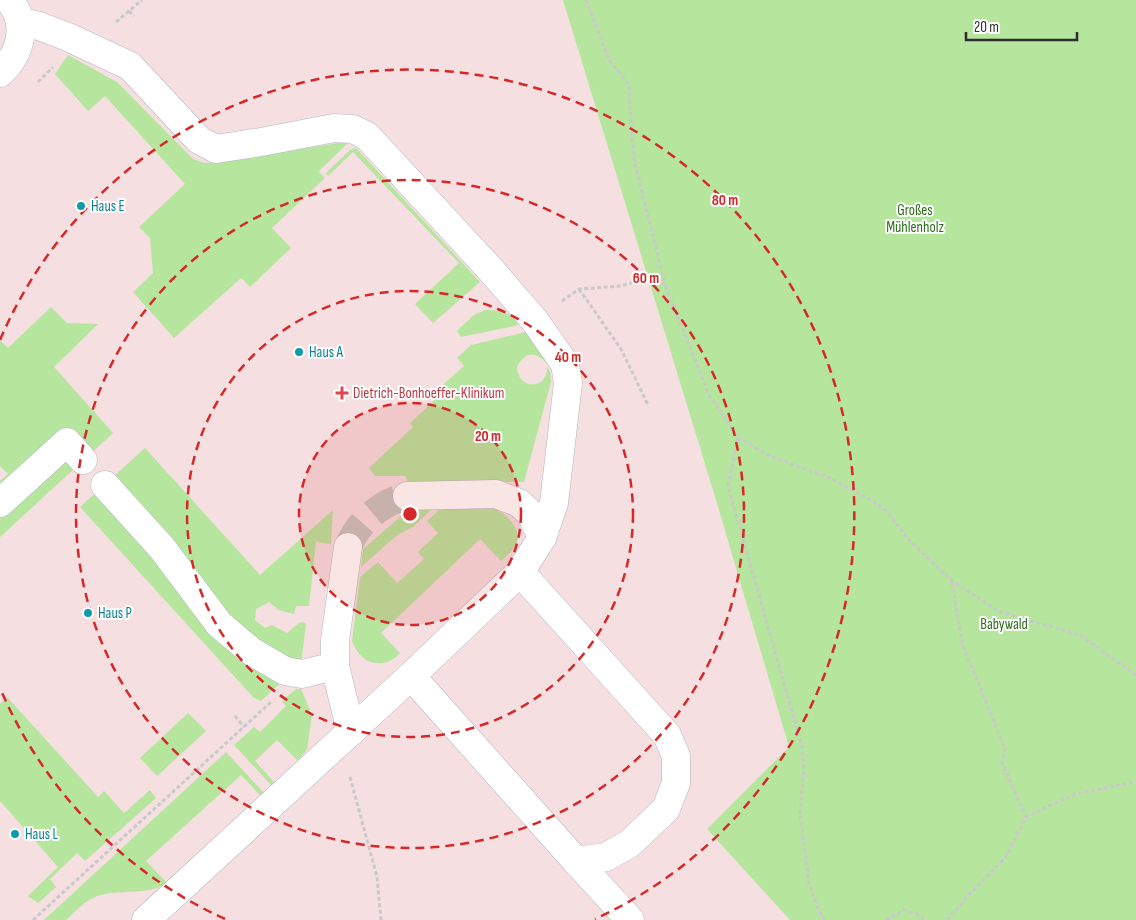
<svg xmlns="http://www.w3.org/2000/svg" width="1136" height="920" viewBox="0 0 1136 920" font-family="'Sofia Sans Condensed',sans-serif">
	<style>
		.medical { fill: #f5dfe0 }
		.green { fill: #b6e59e }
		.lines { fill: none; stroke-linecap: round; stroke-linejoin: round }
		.minor-tunnel { stroke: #c8c4bd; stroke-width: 28; stroke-dasharray: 28 14; stroke-linecap: butt }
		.minor-casing { stroke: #b4b7c1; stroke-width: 29 }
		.path { stroke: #c9c9c9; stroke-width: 3; stroke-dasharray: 4 2.5; stroke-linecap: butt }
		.minor { stroke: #fff; stroke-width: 28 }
		.ring { fill: none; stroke: #d62828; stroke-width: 2.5; stroke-dasharray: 9 6 }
		.culture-dot { fill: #0f9aa8; stroke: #fff; stroke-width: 2 }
		.health-dot { fill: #e0444e; stroke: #fff; stroke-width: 2 }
		.labels { text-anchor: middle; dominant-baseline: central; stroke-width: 4; stroke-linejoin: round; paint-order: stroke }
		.culture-label { font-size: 15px; fill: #0d838f; stroke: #fff; text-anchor: start }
		.park-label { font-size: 15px; fill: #2c6e1b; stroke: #fff }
		.health-label { font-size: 15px; fill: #be3a42; stroke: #fff; text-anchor: start }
		.centre { fill: #d62828; stroke: #fff; stroke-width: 2.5 }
		.ring-label { font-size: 15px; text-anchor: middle; font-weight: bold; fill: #d62828; stroke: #fff; stroke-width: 4; stroke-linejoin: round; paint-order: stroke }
	</style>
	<rect width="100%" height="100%" fill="#efe9e1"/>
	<polygon class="medical" points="0,0 563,0 713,490 789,748 707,829 790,920 0,920"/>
	<g class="green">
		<polygon points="563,0 1136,0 1136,920 790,920 707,829 789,747 713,490"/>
		<polygon points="68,55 117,82 193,159 204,163 219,162 344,142 348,143 319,171 325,178 272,228 291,248 250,287 241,278 174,338 133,292 153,273 150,238 139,227 185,184 105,96 88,111 55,74"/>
		<polygon points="354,148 357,149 480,282 433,323 415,304 459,263 353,152 328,176 326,173 350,150"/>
		<polygon points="51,307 67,323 98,324 54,367 113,433 0,537 0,481 8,474 0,466 0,340 8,348"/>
		<path d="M485 310C497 310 511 311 518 324L515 326 461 337 457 331 474 315Z"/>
		<path d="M526 332 545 356 546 363C536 350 523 353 517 367 518 391 549 390 547 366L550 372 551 382 524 482 407 481 406 476H375L369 468 413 427 410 423 439 396 435 392 464 366 457 358 471 345Z"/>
		<polygon points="145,448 260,575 333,510 331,544 316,542 309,606 296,606 294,614 279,610 269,602 256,609 255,620 265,628 272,625 287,633 300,622 306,623 301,664 261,701 254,698 80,507"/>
		<path d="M494 508C507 515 524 529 515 546 511 552 506 557 501 561L480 539 381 633 400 653C397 656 394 659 390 661 372 668 358 658 352 641L360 577 378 562 397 583 424 559 418 552 438 533 427 521 440 509Z"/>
		<polygon points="432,509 413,527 396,536 361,567 363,549 408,510"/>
		<polygon points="296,689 301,689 312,715 307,749 298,761 277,740 255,761 275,783 272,786 234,745 254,727 260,732 286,706 282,701"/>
		<polygon points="7,697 98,797 104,791 124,813 150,790 156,798 85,861 77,853 50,879 56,887 38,903 28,896 58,867 0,801 0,704"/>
		<polygon points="188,713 206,731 157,776 140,758"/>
		<path d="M226 752 264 793 261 796 241 775 146 861 167 883C147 896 123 889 101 895 87 898 76 911 66 920H44Z"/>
	</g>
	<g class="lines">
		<path class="minor-tunnel" d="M348 547C358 522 382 502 407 496"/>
		<g class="minor-casing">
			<g id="minor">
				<polyline points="21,22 39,26 68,37 130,66 199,140 216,149 261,142 334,128 353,129 367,136 490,269 535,321 565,364 568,383 554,503 542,538 520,572 411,676 146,920"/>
				<path d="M0 73C21 54 29 23 9 0"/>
				<polyline points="105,485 162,548 219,624 251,651 285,671 302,674 335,666"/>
				<polyline points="407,496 496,494 519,503 531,514 542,538"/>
				<polyline points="0,503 67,442 83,460"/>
				<polyline points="348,547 335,640 335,666 351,732"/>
				<polyline points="411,676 576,861 606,857 629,844 666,809 676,783 676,756 667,735 520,572"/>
				<polyline points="576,861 630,920"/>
			</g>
		</g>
		<g class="path">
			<polyline points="586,0 609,60 629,85 631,125 635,164 665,285"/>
			<polyline points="129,11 134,16"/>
			<polyline points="116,22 142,0"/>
			<polyline points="38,82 53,67"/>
			<polyline points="579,289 621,349 648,405"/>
			<polyline points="562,301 579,289 621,286 647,278 665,285 709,395 738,438 728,486 802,747 804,768 800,814 809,883 819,911 825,920"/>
			<polyline points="738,438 772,457 830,478 866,497 886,510 909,540 952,581 1000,612 1080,635 1136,675"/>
			<polyline points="952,582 962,643 1005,749 1002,763 1026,817"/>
			<polyline points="235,716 244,727"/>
			<polyline points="350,777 377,877 381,920"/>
			<polyline points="33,920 272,701"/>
			<polyline points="886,920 904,910 917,914 925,920"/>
			<polyline points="947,920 965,899 1005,858 1026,817 1074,794 1136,782"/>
		</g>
		<use href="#minor" class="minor"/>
	</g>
	<circle cx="410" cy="514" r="111" fill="#d62828" fill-opacity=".12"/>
	<g class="ring">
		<circle cx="410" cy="514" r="111"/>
		<circle cx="410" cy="514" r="223"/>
		<circle cx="410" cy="514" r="334"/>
		<path d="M225 919A445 445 0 0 1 0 688M0 340A445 445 0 1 1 595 919"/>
	</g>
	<g class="culture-dot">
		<circle cx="81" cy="206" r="5"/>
		<circle cx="299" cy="352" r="5"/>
		<circle cx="88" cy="613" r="5"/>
		<circle cx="15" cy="834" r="5"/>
	</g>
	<path class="health-dot" d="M339.5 385.5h5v5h5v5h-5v5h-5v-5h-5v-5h5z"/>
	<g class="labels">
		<g class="culture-label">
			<text x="91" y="206">Haus E</text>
			<text x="309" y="352">Haus A</text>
			<text x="98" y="613">Haus P</text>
			<text x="25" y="834">Haus L</text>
		</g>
		<g class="park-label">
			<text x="915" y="210">Großes<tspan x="915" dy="17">Mühlenholz</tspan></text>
			<text x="1004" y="624">Babywald</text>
		</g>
		<g class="health-label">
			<text x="353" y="393">Dietrich-Bonhoeffer-Klinikum</text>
		</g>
	</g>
	<circle cx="410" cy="514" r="8" class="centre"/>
	<g class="ring-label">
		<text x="725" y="205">80 m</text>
		<text x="646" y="283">60 m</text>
		<text x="568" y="362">40 m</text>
		<text x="488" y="441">20 m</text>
	</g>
	<path d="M966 32v8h111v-8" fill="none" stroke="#2e2e2e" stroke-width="2.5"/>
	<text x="974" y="32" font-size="15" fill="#2e2e2e" stroke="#ffffff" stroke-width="4" paint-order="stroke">20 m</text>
</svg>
